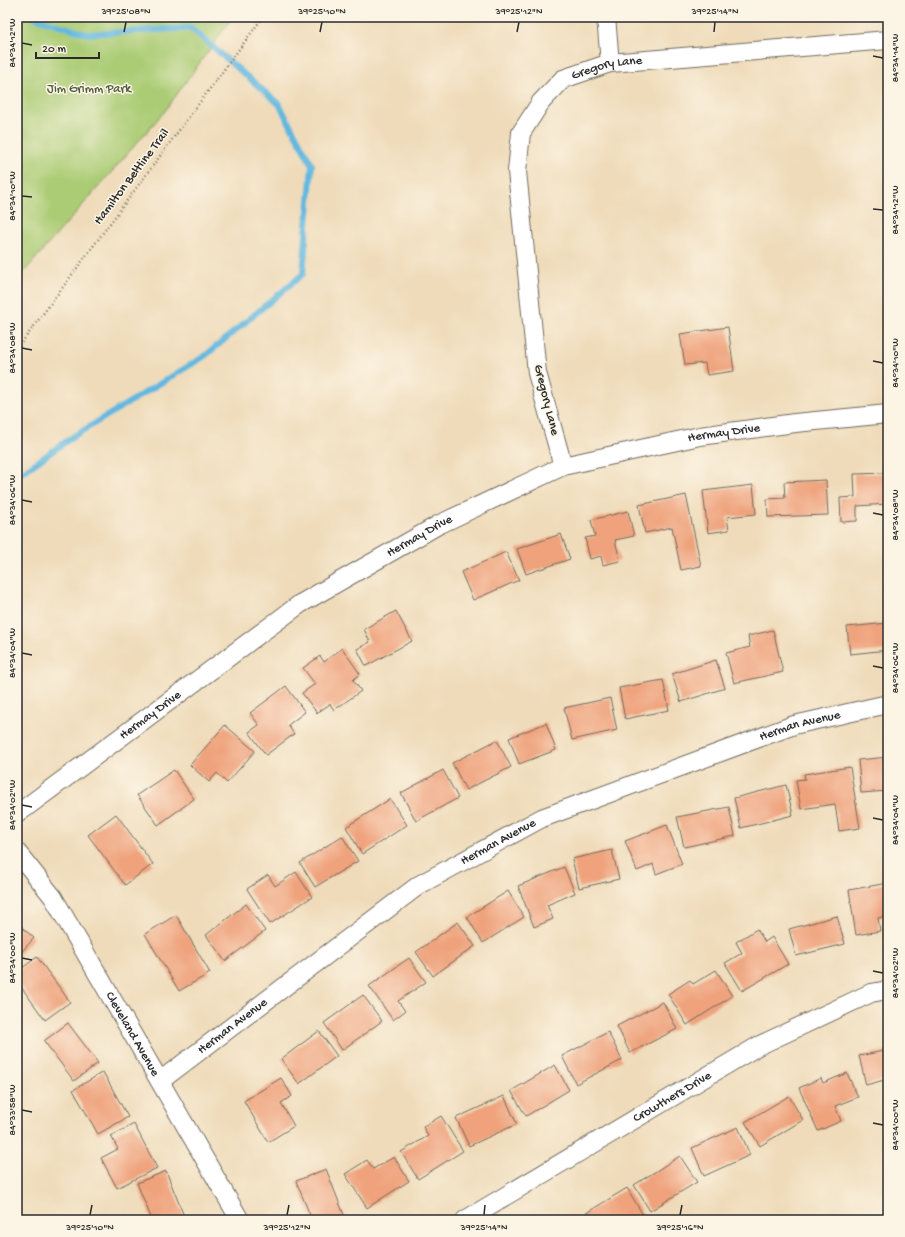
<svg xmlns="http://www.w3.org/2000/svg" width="905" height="1237" viewBox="0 0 905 1237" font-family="'Gochi Hand',sans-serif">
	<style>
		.green { fill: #abcc74; stroke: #6b7c50 }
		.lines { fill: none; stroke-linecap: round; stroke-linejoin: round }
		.stream { stroke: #62b8df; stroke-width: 6 }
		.building { fill: #efa27b }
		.minor-casing { stroke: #70695d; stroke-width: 20 }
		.path { stroke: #70695d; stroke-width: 2.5; stroke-dasharray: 1 3; stroke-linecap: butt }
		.minor { stroke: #fff; stroke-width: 18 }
		.ticks { fill: none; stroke: #2b2b2b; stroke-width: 1.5 }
		.labels { text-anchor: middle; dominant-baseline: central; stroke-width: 3; stroke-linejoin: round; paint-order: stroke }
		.street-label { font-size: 13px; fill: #2b2b2b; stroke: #fcf5e5 }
		.park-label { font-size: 13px; fill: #515b41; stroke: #fcf5e5 }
		.neatline { fill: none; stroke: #2b2b2b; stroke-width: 1.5 }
		.ticks-label { font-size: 10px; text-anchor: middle; fill: #2b2b2b }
	</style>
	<rect width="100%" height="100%" fill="#fcf5e5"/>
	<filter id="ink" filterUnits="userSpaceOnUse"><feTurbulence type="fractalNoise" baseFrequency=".025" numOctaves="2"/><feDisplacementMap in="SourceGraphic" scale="8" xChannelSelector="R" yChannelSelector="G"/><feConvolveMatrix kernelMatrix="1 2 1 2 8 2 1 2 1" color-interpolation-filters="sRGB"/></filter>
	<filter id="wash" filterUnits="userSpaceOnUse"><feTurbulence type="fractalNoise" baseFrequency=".012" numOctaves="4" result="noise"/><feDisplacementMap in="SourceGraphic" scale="16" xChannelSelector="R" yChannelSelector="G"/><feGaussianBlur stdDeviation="0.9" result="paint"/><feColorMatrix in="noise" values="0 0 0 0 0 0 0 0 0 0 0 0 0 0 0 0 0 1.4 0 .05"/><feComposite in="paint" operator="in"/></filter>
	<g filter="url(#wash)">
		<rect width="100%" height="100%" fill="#efdbba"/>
		<polygon class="green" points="17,17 233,17 164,112 17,280"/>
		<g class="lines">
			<polyline class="stream" points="17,476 74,436 205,356 303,274 312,165 279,104 191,28 87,34 33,17"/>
		</g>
		<g id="blocks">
			<g class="building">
				<polygon points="728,327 734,371 707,375 705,363 685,365 680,334"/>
				<polygon points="888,473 888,504 857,506 857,521 841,522 840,498 855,497 854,474"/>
				<polygon points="826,480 828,515 768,517 767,499 785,498 784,482"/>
				<polygon points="753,485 756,514 727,517 729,530 708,533 703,491"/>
				<polygon points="686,495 701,566 681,570 672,527 645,533 639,505"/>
				<polygon points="628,511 634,536 615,540 620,561 603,565 601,556 590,559 585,538 595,536 591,520"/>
				<polygon points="561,534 570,559 526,574 517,549"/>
				<polygon points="506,552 519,580 473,600 461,572"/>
				<polygon points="396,611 412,641 366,666 357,649 370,642 364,629"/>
				<polygon points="888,623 888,650 850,654 847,627"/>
				<polygon points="773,630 783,672 734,683 726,653 750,647 748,636"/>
				<polygon points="342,648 360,674 353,680 361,691 334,710 330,704 317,713 302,693 315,684 303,668 320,656 324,662"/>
				<polygon points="716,660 725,688 681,702 672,674"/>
				<polygon points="663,680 669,710 625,719 619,688"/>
				<polygon points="286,686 305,712 288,725 294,734 266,755 249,732 259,725 250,713"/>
				<polygon points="610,698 617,730 572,740 564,708"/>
				<polygon points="546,723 556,750 519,764 509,738"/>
				<polygon points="225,725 255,751 227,783 217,773 209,782 190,765"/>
				<polygon points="497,740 511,767 466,790 452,763"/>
				<polygon points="888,757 888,791 861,793 858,760"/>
				<polygon points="850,767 860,828 839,831 835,804 801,809 796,780 805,779 804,774"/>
				<polygon points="174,770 194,799 158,825 137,795"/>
				<polygon points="443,770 458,798 416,821 401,793"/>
				<polygon points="786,785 793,815 741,828 734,798"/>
				<polygon points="390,799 407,825 362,854 346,827"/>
				<polygon points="729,807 735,836 684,847 677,817"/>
				<polygon points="116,814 153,864 125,885 88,835"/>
				<polygon points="667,825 682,864 656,874 653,864 637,871 625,841"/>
				<polygon points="342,836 358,861 315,887 300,863"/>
				<polygon points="612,850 619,879 579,888 572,859"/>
				<polygon points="564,867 575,893 547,905 553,919 534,927 518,886"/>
				<polygon points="296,872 312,897 270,924 247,889 268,875 275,886"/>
				<polygon points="888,883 888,916 878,918 880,931 856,935 849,890"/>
				<polygon points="508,891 524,917 483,943 467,917"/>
				<polygon points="246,904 265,931 225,961 206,935"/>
				<polygon points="176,915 210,973 179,991 145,934"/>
				<polygon points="837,916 845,944 796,956 789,929"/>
				<polygon points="458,922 475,946 433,976 416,952"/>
				<polygon points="17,923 34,938 17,957"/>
				<polygon points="757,929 765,942 772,937 788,964 742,991 725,963 742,953 736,942"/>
				<polygon points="37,957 70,1002 45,1020 17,981 17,972"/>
				<polygon points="409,958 426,982 398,1001 405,1011 393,1020 369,986"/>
				<polygon points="716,970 732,996 687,1025 668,994 690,980 693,984"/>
				<polygon points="363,995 382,1021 342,1050 324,1023"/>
				<polygon points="663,1002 677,1029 630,1053 617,1026"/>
				<polygon points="68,1023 98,1063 74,1081 44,1041"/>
				<polygon points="319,1031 337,1056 299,1084 281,1059"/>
				<polygon points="608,1032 622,1060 576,1084 562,1056"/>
				<polygon points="888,1050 888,1079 866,1085 859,1056"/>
				<polygon points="555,1065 569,1090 526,1116 511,1091"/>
				<polygon points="103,1072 128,1117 98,1134 73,1090"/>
				<polygon points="847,1073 858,1097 835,1106 841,1121 818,1131 799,1088 821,1078 823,1083"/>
				<polygon points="281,1078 292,1096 281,1103 294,1126 268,1142 244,1101"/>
				<polygon points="504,1096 517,1124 469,1146 456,1118"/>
				<polygon points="789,1096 803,1120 760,1146 745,1122"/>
				<polygon points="441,1116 463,1151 418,1179 401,1152 428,1136 423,1127"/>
				<polygon points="134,1124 157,1168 117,1188 101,1158 118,1149 111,1136"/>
				<polygon points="738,1127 750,1155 704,1176 692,1148"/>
				<polygon points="680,1156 697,1182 650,1211 634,1185"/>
				<polygon points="394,1157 409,1181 367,1208 345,1174 367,1160 373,1169"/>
				<polygon points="326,1169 346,1220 312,1220 296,1181"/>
				<polygon points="166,1171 184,1216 175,1220 152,1220 137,1183"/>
				<polygon points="627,1188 646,1220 585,1220 583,1215"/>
			</g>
		</g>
	</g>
	<g filter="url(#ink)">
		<use href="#blocks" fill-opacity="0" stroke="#70695d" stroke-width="1"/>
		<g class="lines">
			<g class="minor-casing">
				<g id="minor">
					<polyline points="606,17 610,63"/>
					<path id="s1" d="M563 466 537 373 517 171 521 133 541 102 563 79 610 63 888 40"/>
					<path id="s2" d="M17 814 300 604 438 525 563 466 700 436 795 423 888 414"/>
					<path id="s3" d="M17 852 53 897 240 1220"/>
					<path id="s4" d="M160 1081 419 885 542 818 794 725 888 704"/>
					<path id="s5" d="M465 1220 758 1046 871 993 888 990"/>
				</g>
			</g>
			<polyline class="path" points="17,349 263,17"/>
			<use href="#minor" class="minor"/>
		</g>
	</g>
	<path class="ticks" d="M124 32 126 22M320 32 322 22M517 32 519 22M714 32 715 22M22 43 32 45M873 56 883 58M22 196 32 197M873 209 883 210M22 348 32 350M873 361 883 363M22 500 32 502M873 513 883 515M22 653 32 655M873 666 883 668M22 805 32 807M873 818 883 820M22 958 32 960M873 971 883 973M22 1110 32 1112M873 1123 883 1125M90 1215 92 1205M287 1215 289 1205M484 1215 485 1205M680 1215 682 1205"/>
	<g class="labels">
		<g class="street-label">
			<text stroke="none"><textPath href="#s1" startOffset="452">Gregory Lane</textPath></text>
			<text transform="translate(132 177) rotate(-53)">Hamilton Beltline Trail</text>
			<text transform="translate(546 400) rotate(76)">Gregory Lane</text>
			<text stroke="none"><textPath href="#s2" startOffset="814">Hermay Drive</textPath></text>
			<text stroke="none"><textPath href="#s2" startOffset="490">Hermay Drive</textPath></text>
			<text stroke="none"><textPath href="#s2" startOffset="166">Hermay Drive</textPath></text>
			<text stroke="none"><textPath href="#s4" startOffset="739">Herman Avenue</textPath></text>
			<text stroke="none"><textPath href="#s4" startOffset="415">Herman Avenue</textPath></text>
			<text stroke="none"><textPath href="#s4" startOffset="91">Herman Avenue</textPath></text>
			<text stroke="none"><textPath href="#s3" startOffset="216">Cleveland Avenue</textPath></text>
			<text stroke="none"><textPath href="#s5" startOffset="241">Crowthers Drive</textPath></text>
		</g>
		<g class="park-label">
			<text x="89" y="89">Jim Grimm Park</text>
		</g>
	</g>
	<rect width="905" height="1237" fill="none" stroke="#fcf5e5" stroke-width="44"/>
	<path d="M36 52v6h63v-6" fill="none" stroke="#2b2b2b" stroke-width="2"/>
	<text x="42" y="52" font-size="12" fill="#2b2b2b" stroke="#fcf5e5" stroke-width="3" paint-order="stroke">20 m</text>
	<rect x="22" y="22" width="861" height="1193" class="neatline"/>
	<g class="ticks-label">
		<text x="126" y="14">39°25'08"N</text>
		<text x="322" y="14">39°25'10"N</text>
		<text x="519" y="14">39°25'12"N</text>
		<text x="715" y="14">39°25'14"N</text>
		<text transform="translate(11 43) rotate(-90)" y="4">84°34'12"W</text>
		<text transform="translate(894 58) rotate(-90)" y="4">84°34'14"W</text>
		<text transform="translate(11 196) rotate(-90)" y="4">84°34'10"W</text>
		<text transform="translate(894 210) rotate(-90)" y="4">84°34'12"W</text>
		<text transform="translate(11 348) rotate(-90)" y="4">84°34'08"W</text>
		<text transform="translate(894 363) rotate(-90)" y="4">84°34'10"W</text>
		<text transform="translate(11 500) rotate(-90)" y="4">84°34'06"W</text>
		<text transform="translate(894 515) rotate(-90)" y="4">84°34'08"W</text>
		<text transform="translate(11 653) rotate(-90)" y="4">84°34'04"W</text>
		<text transform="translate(894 668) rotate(-90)" y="4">84°34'06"W</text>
		<text transform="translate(11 805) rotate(-90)" y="4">84°34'02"W</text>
		<text transform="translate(894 820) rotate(-90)" y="4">84°34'04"W</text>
		<text transform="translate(11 958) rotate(-90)" y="4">84°34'00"W</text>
		<text transform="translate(894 973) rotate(-90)" y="4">84°34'02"W</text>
		<text transform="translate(11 1110) rotate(-90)" y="4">84°33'58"W</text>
		<text transform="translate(894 1125) rotate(-90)" y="4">84°34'00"W</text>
		<text x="90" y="1230">39°25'10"N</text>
		<text x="287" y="1230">39°25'12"N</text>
		<text x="484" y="1230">39°25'14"N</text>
		<text x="680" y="1230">39°25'16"N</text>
	</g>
</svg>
